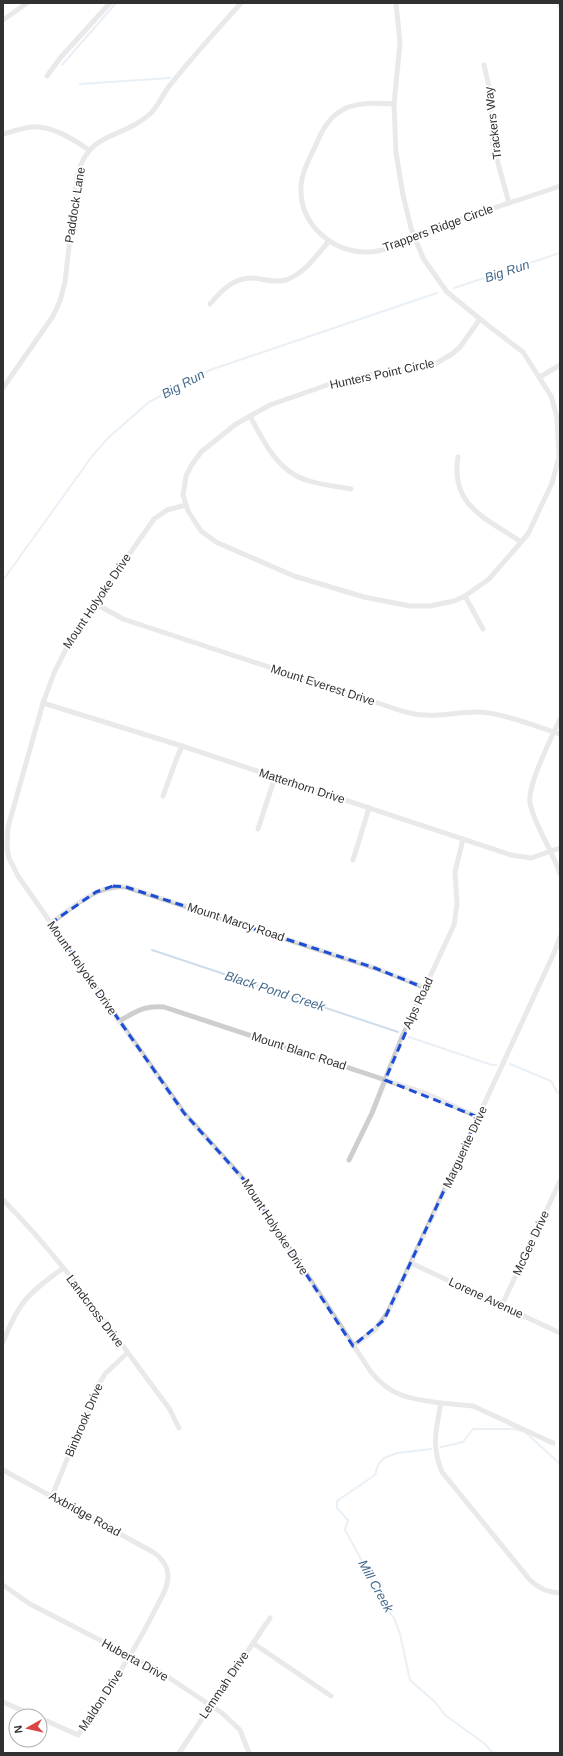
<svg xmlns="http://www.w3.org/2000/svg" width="563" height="1756" viewBox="0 0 563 1756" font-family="Arial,sans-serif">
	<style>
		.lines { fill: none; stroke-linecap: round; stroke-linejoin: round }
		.stream { stroke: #cfddea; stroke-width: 2 }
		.street { stroke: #cecece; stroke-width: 5 }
		.marked { fill: none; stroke: #1d4ed8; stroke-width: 3; stroke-dasharray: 8 5; stroke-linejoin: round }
		.labels { text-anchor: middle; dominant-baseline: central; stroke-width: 4; stroke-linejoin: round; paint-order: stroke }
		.street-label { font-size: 12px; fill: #313131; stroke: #fff }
		.water-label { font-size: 13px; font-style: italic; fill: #456b8e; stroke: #fff }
	</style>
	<rect width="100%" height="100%" fill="#fff"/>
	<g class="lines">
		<g class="stream">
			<polyline points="62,65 116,3"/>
			<polyline points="80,84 170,78"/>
			<polyline points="454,288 560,253"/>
			<polyline points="3,580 93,455 108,438 149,402 210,370 437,293"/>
			<polyline points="152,950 398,1032"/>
			<polyline points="409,1037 492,1065 496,1065"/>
			<polyline points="510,1064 551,1081 557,1092 560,1093"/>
			<polyline points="441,1447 463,1442 473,1429 515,1429 525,1432 560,1464"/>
			<polyline points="431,1449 397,1453 384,1458 378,1465 375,1475 337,1501 337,1508 348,1520 345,1530 380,1594 386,1608 394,1618 400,1634 410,1680 435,1702 445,1715 485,1744 493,1753"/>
		</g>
		<g class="street">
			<polyline points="396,3 400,43 394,104 396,153 403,195 411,228 423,258 447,292 485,323 523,352 551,396 557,417 559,457 552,483 528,534 489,579 465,596 454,601 430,606 410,606 364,597 294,576 216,542 201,531 188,511 183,495 186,476 191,466 201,452 236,424 270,405 330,384 366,375 424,367 435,364 452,354 460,347 480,319"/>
			<polyline points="559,3 560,6"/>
			<polyline points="3,20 27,3"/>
			<polyline points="484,65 489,87 493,145 509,203"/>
			<polyline points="47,76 61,57 110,3"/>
			<path d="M394 104C378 103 361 102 346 108 329 116 322 130 315 147 309 159 302 172 301 186 299 224 332 253 369 252 393 251 417 235 440 227 479 212 520 200 560 186"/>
			<path d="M3 134C12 132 21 128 31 127 51 125 73 139 89 150"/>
			<path d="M210 304C221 291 234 277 253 278 264 279 274 283 286 280 305 273 316 256 329 241"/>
			<polyline points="540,377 560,365"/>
			<path d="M3 388 53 316 60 301 65 282 77 176C89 130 121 140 150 114 159 106 163 93 171 84 193 56 217 30 241 3"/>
			<path d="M250 416C263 440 277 471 306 480 320 485 336 486 351 489"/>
			<path d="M458 457C450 506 486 518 521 542"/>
			<path d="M186 505 167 510 154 519 74 633 54 673 43 703 8 827 7 847 9 858 18 876 184 1113 246 1182 371 1372C391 1397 411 1399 441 1403 436 1430 431 1445 442 1472L530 1580C540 1589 547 1592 560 1593"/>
			<polyline points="465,596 483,629"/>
			<path d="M94 603 123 619 405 712C434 720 453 711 480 712 502 713 538 727 560 734"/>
			<polyline points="43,703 182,746 511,855 531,858 560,848"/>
			<path d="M560 719C552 737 527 785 530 803 534 825 553 851 560 874"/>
			<polyline points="163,796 176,760 182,746"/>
			<polyline points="258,829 275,777"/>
			<polyline points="353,860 369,808"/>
			<path d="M51 923C73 907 97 884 126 887L375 968 404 979 425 988"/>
			<path d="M119 1021C136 1012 144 1005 164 1007L425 1093 478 1117"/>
			<polyline points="349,1160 372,1113 402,1037 454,925 457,904 455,872 463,839"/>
			<path d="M3 1200C66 1263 116 1338 169 1408L179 1428"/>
			<polyline points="411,1263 560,1333"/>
			<polyline points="502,1305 560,1181"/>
			<path d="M3 1342C19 1301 28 1294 63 1268"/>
			<polyline points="353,1346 375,1330 388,1312 554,953 560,937"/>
			<polyline points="441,1403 473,1406 553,1443"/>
			<path d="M3 1470 153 1552C161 1557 168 1566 168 1577 168 1588 161 1598 156 1608 134 1653 106 1693 78 1735L40 1718"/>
			<polyline points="52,1496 96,1389 105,1374 127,1353"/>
			<polyline points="3,1585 30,1604 156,1669 222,1713 240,1730 249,1753"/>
			<polyline points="253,1643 331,1696"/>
			<polyline points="3,1702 35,1716"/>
			<polyline points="179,1753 270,1618"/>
		</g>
	</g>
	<path d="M0 0H563V1756H0ZM113 886 126 887 375 968 425 988 385 1080 478 1117 384 1320 353 1346 246 1182 184 1113 51 923 96 892Z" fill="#fff" fill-opacity=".55" fill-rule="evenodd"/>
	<path class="marked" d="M113 886 126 887 375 968 425 988 385 1080 478 1117 384 1320 353 1346 246 1182 184 1113 51 923 96 892Z"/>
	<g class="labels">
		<g class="street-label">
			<text transform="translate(493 123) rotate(-97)">Trackers Way</text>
			<text transform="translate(75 205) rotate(-81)">Paddock Lane</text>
			<text transform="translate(438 228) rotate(-20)">Trappers Ridge Circle</text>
			<text transform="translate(382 374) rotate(-12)">Hunters Point Circle</text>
			<text transform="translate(97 601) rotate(-56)">Mount Holyoke Drive</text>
			<text transform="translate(323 685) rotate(18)">Mount Everest Drive</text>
			<text transform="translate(302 786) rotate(18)">Matterhorn Drive</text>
			<text transform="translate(236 922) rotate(18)">Mount Marcy Road</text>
			<text transform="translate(82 968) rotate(55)">Mount Holyoke Drive</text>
			<text transform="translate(418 1003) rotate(-65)">Alps Road</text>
			<text transform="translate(299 1051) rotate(18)">Mount Blanc Road</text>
			<text transform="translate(465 1147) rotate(-65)">Marguerite Drive</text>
			<text transform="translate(275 1227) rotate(57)">Mount Holyoke Drive</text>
			<text transform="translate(531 1243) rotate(-65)">McGee Drive</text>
			<text transform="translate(486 1298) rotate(25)">Lorene Avenue</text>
			<text transform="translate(95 1311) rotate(53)">Landcross Drive</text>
			<text transform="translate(84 1420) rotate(-67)">Binbrook Drive</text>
			<text transform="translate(85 1514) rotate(29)">Axbridge Road</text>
			<text transform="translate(135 1660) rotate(29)">Huberta Drive</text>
			<text transform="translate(224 1685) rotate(-56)">Lemmah Drive</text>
			<text transform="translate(101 1700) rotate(-57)">Maldon Drive</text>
		</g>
		<g class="water-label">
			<text transform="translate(507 271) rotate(-18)">Big Run</text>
			<text transform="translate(183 384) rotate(-28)">Big Run</text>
			<text transform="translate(275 991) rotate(18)">Black Pond Creek</text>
			<text transform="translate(376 1586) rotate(61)">Mill Creek</text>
		</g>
	</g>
	<rect width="563" height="1756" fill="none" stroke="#313131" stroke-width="8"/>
	<g transform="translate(28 1728) rotate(262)"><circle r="19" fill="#ffffff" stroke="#adadad"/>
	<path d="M0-3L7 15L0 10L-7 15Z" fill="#d74644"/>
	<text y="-6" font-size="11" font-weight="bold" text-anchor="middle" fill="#313131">N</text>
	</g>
</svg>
